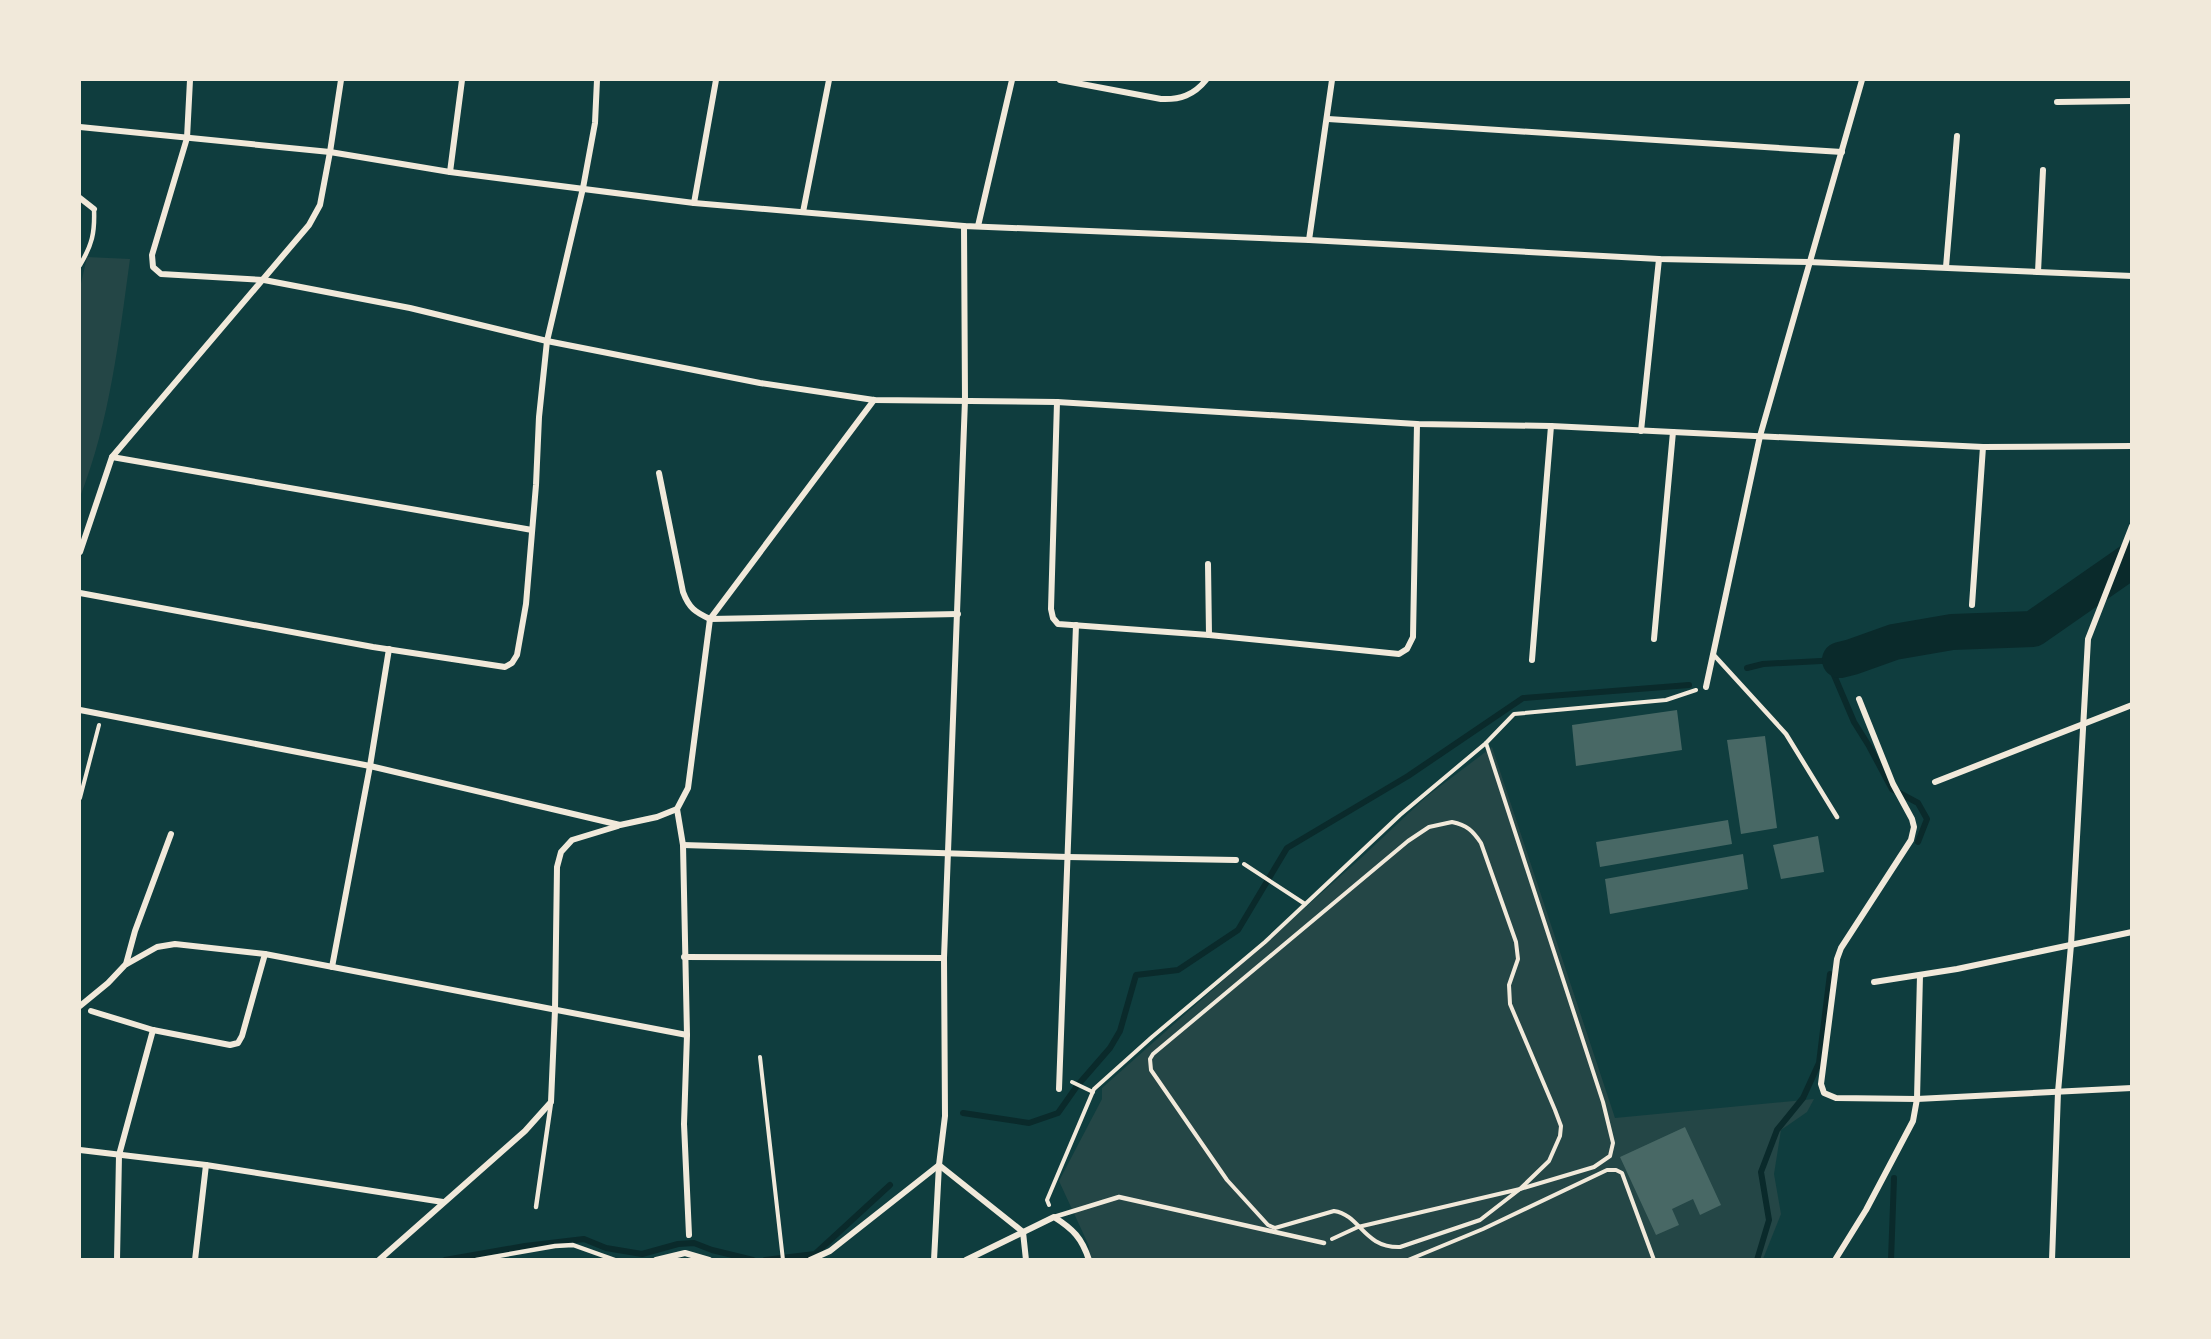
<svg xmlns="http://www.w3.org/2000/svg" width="2211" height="1339" viewBox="0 0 2211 1339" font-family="Inter,sans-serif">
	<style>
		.green { fill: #244646 }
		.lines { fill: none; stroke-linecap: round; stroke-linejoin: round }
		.stream { stroke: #0a2a2b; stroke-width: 6 }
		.river { stroke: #0a2a2b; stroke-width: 36 }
		.building { fill: #486865 }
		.path { stroke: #f1e9da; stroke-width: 4 }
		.service { stroke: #f1e9da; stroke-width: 4.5 }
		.minor { stroke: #f1e9da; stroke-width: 6 }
	</style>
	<rect width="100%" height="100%" fill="#0f3d3e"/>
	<g class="green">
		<path d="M87 257 130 259C119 339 110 421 80 497V288Z"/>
		<polygon points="1492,747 1615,1118 1814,1099 1807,1112 1781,1130 1774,1174 1781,1214 1763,1259 1090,1259 1089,1246 1059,1181 1102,1099 1102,1088 1361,858 1426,797"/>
	</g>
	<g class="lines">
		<g class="stream">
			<polyline points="1747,668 1763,664 1840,660 1834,675 1854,722 1869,746 1892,789 1918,803 1927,819 1918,842"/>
			<polyline points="963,1113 1029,1123 1058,1113 1077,1086 1110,1048 1120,1031 1136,975 1178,970 1238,930 1287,848 1408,776 1523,698 1689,685"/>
			<polyline points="445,1260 525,1246 584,1239 606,1248 642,1254 678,1244 694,1243 712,1250 753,1260"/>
			<polyline points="765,1260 815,1254 890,1185"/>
			<polyline points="1757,1260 1769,1220 1761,1172 1777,1130 1803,1098 1819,1063 1830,974"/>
			<polyline points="1891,1260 1894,1178"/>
		</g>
		<polyline class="river" points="1840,660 1852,657 1894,642 1952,632 2033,629 2132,560"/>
	</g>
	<g class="building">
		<polygon points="1677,710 1682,750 1576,766 1572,725"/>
		<polygon points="1765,736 1777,828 1741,834 1727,740"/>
		<polygon points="1728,820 1732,844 1600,867 1596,842"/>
		<polygon points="1818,836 1824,872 1781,879 1773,845"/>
		<polygon points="1743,854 1748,889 1610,914 1605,879"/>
		<polygon points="1685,1127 1721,1205 1700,1215 1693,1199 1672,1209 1679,1225 1656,1235 1620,1157"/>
	</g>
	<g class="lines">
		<g class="path">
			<polyline points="80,798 99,725"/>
			<path d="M1452 822C1467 825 1473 831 1481 843L1516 942 1518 959 1509 985 1510 1004 1555 1110 1561 1126 1560 1136 1549 1161 1520 1189 1480 1220 1400 1247C1363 1248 1361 1215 1334 1211L1275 1228 1268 1225 1227 1180 1151 1070 1150 1059 1153 1054 1408 841 1429 827Z"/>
			<polyline points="1244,864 1305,904"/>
			<polyline points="760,1057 783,1260"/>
			<polyline points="1072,1082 1093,1092"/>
			<polyline points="1049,1205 1047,1200 1094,1089 1152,1037 1265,942 1400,815 1486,743 1514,714 1666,700 1696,690"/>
			<polyline points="1332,1239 1358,1227 1520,1189 1594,1167 1610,1156 1613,1143 1603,1102 1486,743"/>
			<polyline points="1408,1260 1483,1229 1607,1170 1616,1170 1622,1173 1654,1260"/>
		</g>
		<g class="service">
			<path d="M80 265C92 245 95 233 94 209"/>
			<polyline points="1713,654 1786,734 1837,817"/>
			<polyline points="536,1207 551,1103"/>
			<polyline points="1054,1217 1119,1197 1324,1243"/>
			<polyline points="476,1260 555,1246 573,1245 615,1260"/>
		</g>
		<g class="minor">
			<polyline points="190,80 187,138 152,255 153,267 161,274 264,280 410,308 547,341 760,383 874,400 1057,402 1417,424 1551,426 1983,447 2132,446"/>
			<path d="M1060 80 1161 99C1180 100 1194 95 1206 80"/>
			<polyline points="2057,102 2132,101"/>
			<polyline points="1328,119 1842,152"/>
			<polyline points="80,127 330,152 450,172 694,203 964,226 1309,240 1659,259 1809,262 2132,276"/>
			<polyline points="450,172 462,80"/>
			<polyline points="80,198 94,209"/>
			<polyline points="694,203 716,80"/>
			<polyline points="803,212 829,80"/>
			<polyline points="978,226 1012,80"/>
			<polyline points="1309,240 1332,80"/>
			<polyline points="1946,267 1957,136"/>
			<polyline points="2038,272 2043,170"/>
			<polyline points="1057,402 1051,609 1053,618 1058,624 1209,635 1399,654 1407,649 1413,637 1417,424"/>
			<polyline points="1641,431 1659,259"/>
			<polyline points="112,457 532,530"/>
			<path d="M659 473 683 592C689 608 695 612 710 619L958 614"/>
			<polyline points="80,552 112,457 309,225 320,205 330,152 341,80"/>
			<polyline points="1208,564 1209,635"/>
			<polyline points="80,593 373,647 505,667 512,663 517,655 526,604 536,485 539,417 547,341 583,188 595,123 597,80"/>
			<polyline points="1972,605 1983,447"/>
			<polyline points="1654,639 1673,432"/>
			<polyline points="1532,660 1551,426"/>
			<polyline points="1706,687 1760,436 1862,80"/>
			<polyline points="1859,699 1893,784 1912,819 1914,827 1911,840 1841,948 1837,959 1821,1084 1824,1093 1836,1098 1917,1099 2132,1088"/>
			<polyline points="80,710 370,766 620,825 657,817 677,809"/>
			<polyline points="1935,782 2132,705"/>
			<polyline points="683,845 1068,857 1236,860"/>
			<polyline points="684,957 944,958"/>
			<polyline points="126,964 135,931 171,834"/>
			<polyline points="332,967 370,766 389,649"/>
			<polyline points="1874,982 1957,969 2132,932"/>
			<polyline points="80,1006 108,983 125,965 157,947 175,944 265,954 687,1035"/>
			<polyline points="91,1011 153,1030 230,1045 238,1043 242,1036 265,954"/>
			<polyline points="1059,1089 1076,625"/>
			<polyline points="80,1150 206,1165 443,1202"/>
			<polyline points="1023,1232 1026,1260"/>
			<polyline points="689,1235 684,1124 687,1035 683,845 677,809 688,788 710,619 874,400"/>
			<polyline points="117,1260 119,1155 153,1030"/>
			<polyline points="195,1260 206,1165"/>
			<polyline points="379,1260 525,1131 551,1102 555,1010 557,867 561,852 572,840 618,826"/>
			<polyline points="656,1260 685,1253 709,1260"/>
			<polyline points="810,1260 830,1251 939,1165 1023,1232"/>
			<polyline points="934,1260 939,1165 945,1116 944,958 965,400 964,226"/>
			<path d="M966 1260 1054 1217C1073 1229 1082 1238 1089 1260"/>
			<polyline points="1835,1260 1866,1210 1913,1121 1917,1099 1920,975"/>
			<polyline points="2052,1260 2058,1092 2071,945 2088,639 2132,526"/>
		</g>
	</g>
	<rect width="2211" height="1339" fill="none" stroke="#f1e9da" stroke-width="162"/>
</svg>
